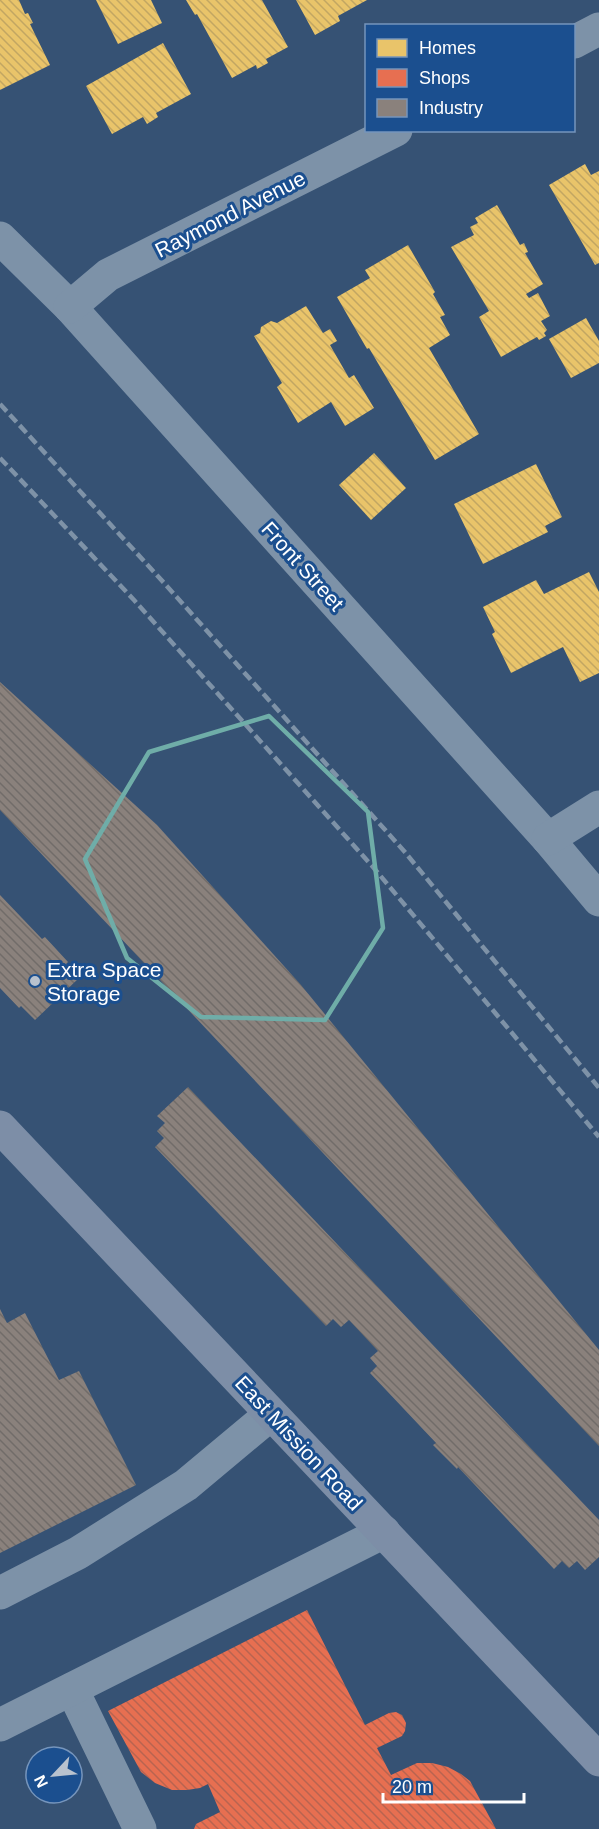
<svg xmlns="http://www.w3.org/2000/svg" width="599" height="1829" viewBox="0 0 599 1829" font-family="Helvetica,sans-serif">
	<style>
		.homes { fill: url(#homes-back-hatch) }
		.shops { fill: url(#shops-back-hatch) }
		.industry { fill: url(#industry-back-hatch) }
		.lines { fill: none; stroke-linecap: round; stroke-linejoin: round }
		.minor { stroke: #7d92a8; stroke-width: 33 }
		.major { stroke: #7d8ea7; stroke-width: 33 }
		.rail { stroke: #7e92a7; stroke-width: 4.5; stroke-dasharray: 10 4.5; stroke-linecap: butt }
		.marked { fill: none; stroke: #6fada8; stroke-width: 4.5; stroke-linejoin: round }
		.poi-dot { fill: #b9c2ce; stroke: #1b4f8f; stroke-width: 2 }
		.labels { text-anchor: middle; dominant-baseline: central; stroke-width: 6; stroke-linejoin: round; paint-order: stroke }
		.street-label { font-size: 21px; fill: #fff; stroke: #1b4f8f }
		.poi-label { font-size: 21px; fill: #fff; stroke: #1b4f8f; text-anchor: start }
	</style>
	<defs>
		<pattern id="homes-back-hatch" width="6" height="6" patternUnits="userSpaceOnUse" patternTransform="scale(1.5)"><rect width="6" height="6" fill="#e9c46a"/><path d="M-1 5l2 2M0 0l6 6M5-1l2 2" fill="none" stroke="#c2a662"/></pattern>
		<pattern id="shops-back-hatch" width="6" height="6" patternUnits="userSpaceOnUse" patternTransform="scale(1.5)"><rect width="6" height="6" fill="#e76f51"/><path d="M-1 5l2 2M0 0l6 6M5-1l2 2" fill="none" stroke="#b86450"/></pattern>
		<pattern id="industry-back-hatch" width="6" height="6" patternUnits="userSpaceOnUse" patternTransform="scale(1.5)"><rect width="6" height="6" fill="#8a817c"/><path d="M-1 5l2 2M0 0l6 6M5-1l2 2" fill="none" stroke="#716c69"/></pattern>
	</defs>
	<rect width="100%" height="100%" fill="#365274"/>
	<g class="homes">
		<polygon points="0,0 19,0 25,14 28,13 33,23 30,24 50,65 0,90"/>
		<polygon points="96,0 151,0 162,23 118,44"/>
		<polygon points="186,0 262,0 288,47 266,59 268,63 257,69 256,65 232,78 197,14 195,15"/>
		<polygon points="296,0 367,0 338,16 340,21 315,35"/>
		<polygon points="163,43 191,94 156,113 158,117 147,124 143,117 112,134 86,86"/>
		<polygon points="585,164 591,175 599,171 599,263 595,265 549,185"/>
		<polygon points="497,205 520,245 524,243 528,252 525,253 543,284 526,294 529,298 538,293 550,316 541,321 547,330 544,333 546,336 539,340 537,337 501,357 479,317 489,311 451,247 474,235 470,227 478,223 475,218"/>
		<polygon points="408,245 435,292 433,294 445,315 440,317 450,335 429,348 479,434 435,460 369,348 367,349 337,297 370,278 365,270"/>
		<polygon points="306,306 323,333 330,329 337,341 330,345 349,378 354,375 374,408 345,426 331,402 298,423 277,387 282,383 254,336 260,333 261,327 271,321 277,323"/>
		<polygon points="586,318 599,341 599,363 571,378 549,339"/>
		<polygon points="374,453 406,488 371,520 339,485"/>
		<polygon points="536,464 562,517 545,526 548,532 483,564 454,504"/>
		<polygon points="589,572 599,592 599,673 580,682 563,647 511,673 492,634 495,632 483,607 536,580 544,594"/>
	</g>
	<polygon class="shops" points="307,1610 365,1725 389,1713 396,1712 402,1715 406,1723 405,1731 402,1736 377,1748 391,1775 417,1763 432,1763 448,1767 461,1774 470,1781 496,1829 194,1829 196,1824 220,1812 208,1784 200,1788 187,1790 172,1790 155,1783 141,1772 108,1711"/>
	<g class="industry">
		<polygon points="0,682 157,825 301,985 599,1350 599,1446 0,810"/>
		<polygon points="0,895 42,939 45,937 68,962 66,964 79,978 35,1020 21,1006 19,1008 0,988"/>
		<polygon points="188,1087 599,1520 599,1557 585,1570 577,1561 569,1568 562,1561 554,1569 458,1467 457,1469 433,1445 436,1443 370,1373 377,1366 370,1358 378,1351 349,1320 341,1327 333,1319 326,1326 155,1147 164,1138 157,1131 165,1123 157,1116"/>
		<polygon points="0,1309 7,1323 25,1313 59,1380 79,1371 136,1485 0,1553"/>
	</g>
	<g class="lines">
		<g class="minor">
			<polyline points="574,42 599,29"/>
			<polyline points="0,238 70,307 548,839 599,900"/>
			<polyline points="70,307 108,275 396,130"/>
			<polyline points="548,839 599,807"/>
			<polyline points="0,1593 78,1553 186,1485 271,1414"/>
			<polyline points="72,1689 140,1829"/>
			<polyline points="0,1725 384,1532"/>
		</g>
		<polyline class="major" points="0,1127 599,1760"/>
		<g class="rail">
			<polyline points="0,404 165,584 404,851 599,1088"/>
			<polyline points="0,458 134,600 373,867 599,1137"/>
		</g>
	</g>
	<path class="marked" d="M269 716 368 812 383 928 325 1020 201 1017 127 958 85 859 149 752Z"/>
	<circle class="poi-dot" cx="35" cy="981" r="6"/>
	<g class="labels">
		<g class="street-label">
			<text transform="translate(230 214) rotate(-27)">Raymond Avenue</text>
			<text transform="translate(303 566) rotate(48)">Front Street</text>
			<text transform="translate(299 1443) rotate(47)">East Mission Road</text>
		</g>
		<g class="poi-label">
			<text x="47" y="969">Extra Space<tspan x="47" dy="24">Storage</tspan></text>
		</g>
	</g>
	<rect x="365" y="24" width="210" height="108" fill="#1b4f8f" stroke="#7695bc" stroke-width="1.5"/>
	<rect x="377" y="39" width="30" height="18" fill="#e9c46a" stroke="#7695bc" stroke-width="1.5"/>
	<text x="419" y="54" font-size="18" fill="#ffffff">Homes</text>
	<rect x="377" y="69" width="30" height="18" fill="#e76f51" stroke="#7695bc" stroke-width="1.5"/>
	<text x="419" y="84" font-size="18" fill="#ffffff">Shops</text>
	<rect x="377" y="99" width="30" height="18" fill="#8a817c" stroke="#7695bc" stroke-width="1.5"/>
	<text x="419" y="114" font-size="18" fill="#ffffff">Industry</text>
	<g transform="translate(54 1775) rotate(244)"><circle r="28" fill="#1b4f8f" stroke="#7695bc" stroke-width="1.5"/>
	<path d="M0-4.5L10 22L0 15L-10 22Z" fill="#b9c2ce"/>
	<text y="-9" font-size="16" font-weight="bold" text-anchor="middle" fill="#ffffff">N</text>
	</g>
	<path d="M383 1793v9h141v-9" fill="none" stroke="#ffffff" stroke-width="3"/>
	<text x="392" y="1793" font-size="18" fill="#ffffff" stroke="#1b4f8f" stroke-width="4.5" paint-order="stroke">20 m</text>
</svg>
